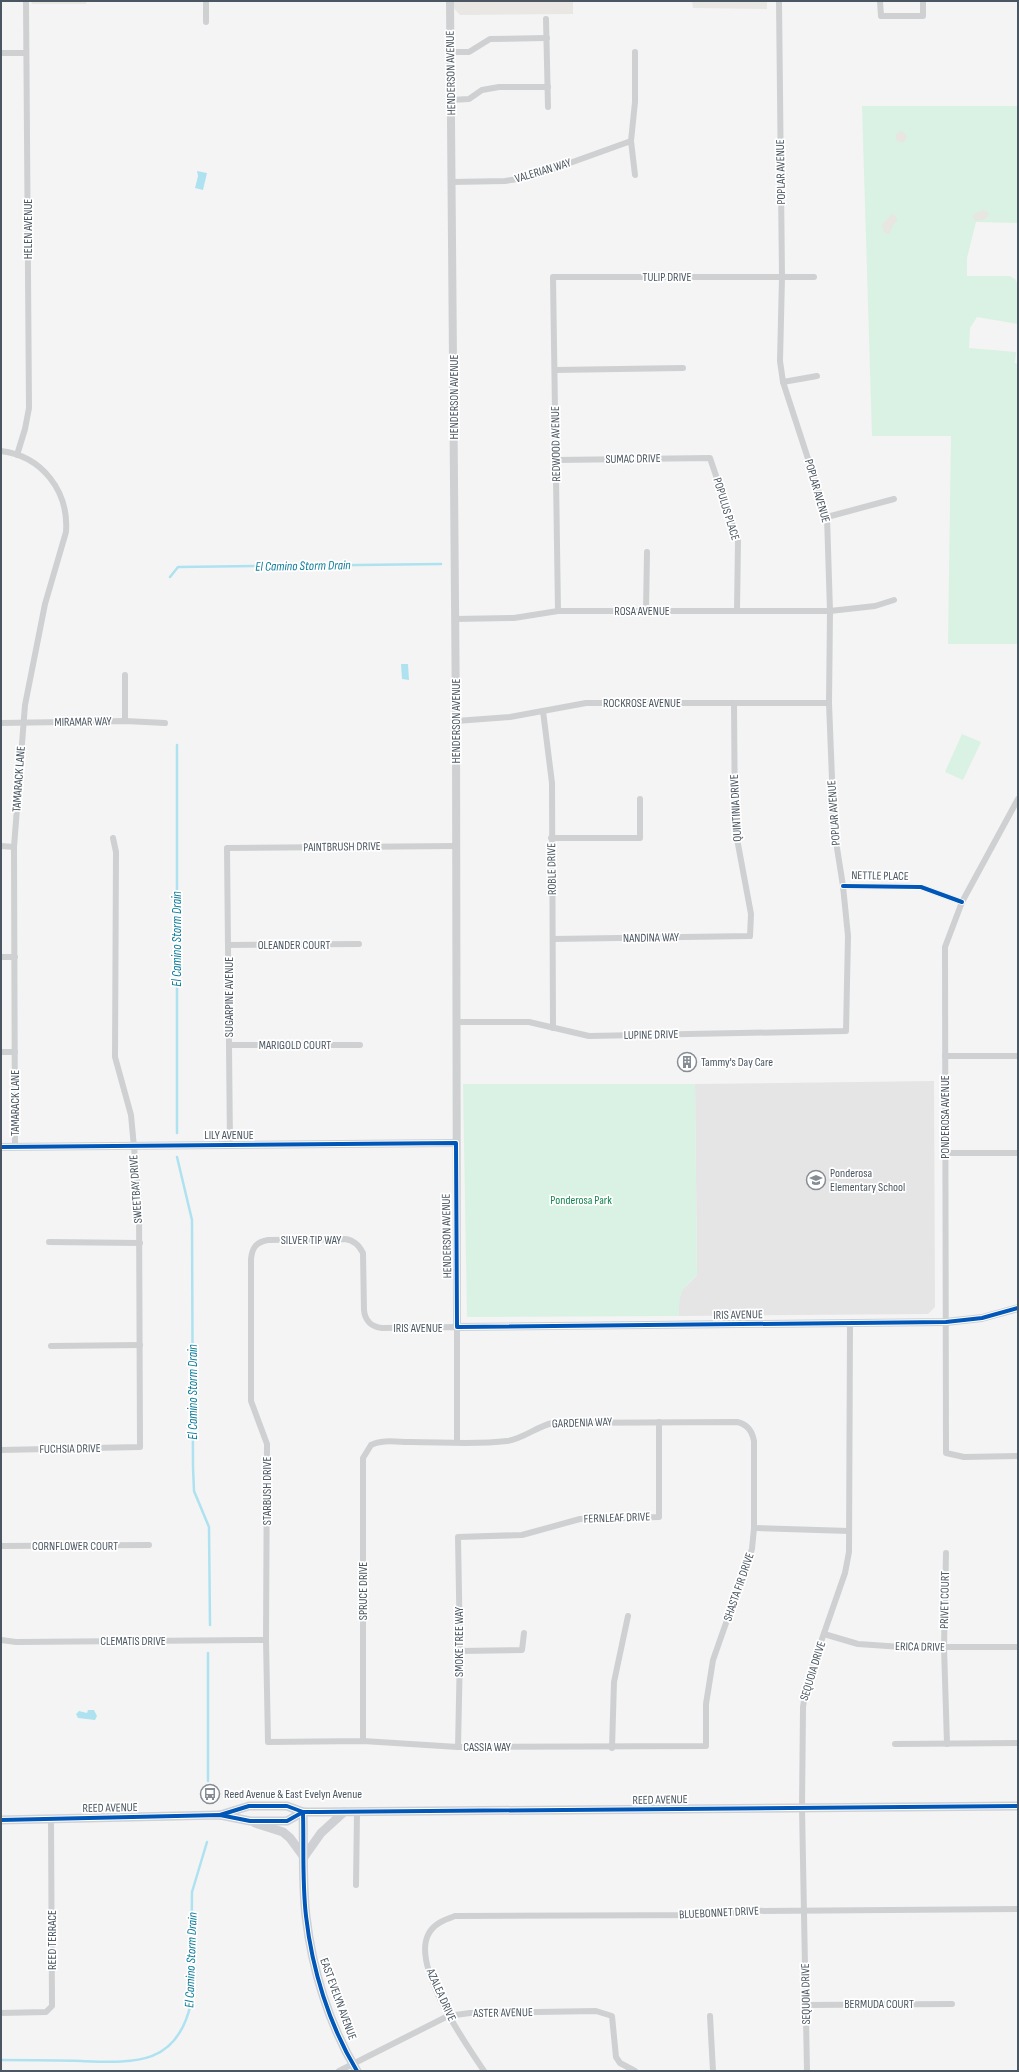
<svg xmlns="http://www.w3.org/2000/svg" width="1019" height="2072" viewBox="0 0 1019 2072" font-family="'Sofia Sans Condensed',sans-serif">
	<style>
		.commercial { fill: #e8e7e3 }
		.education { fill: #e6e5e6 }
		.green { fill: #d9f2e3 }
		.sand { fill: #e7e6e1 }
		.water { fill: #aee2f0 }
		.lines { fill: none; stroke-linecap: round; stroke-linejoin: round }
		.stream { stroke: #aee2f0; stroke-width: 2.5 }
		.minor { stroke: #ced0d2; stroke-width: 6 }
		.tertiary { stroke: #ced0d2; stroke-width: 8 }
		.secondary { stroke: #ced0d4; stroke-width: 9 }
		.cycleway-casing { stroke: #fff; stroke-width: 6 }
		.cycleway { stroke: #0057b8; stroke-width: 4 }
		.labels { text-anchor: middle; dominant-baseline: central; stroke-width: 3.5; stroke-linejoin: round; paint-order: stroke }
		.street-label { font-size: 12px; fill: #4a5661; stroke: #fff }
		.poi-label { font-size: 12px; fill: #4a5661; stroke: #fff; text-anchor: start }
		.park-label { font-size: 12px; fill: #17864f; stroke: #fff }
		.water-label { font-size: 13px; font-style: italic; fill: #0c7c9b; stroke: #fff }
	</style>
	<rect width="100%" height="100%" fill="#f4f4f4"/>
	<g class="commercial">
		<polygon points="31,1 87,1 86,4 32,4"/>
		<polygon points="447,1 573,1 573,14 460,15"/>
		<polygon points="692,1 767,1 767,9 693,8"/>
	</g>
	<polygon class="education" points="934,1081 935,1307 928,1314 679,1316 679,1300 682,1290 697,1275 695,1084"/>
	<g class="green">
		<polygon points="862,106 1018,106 1018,223 976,222 967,258 967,276 1010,276 1016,280 1018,286 1018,324 977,317 970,328 969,348 1016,352 1015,363 1018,364 1018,643 1016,644 948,644 951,436 872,436"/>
		<polygon points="962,734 981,742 963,780 945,772"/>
		<path d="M463 1084H695L697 1275C680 1291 679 1292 679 1316L467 1317Z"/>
	</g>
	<g class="sand">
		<circle cx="901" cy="137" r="5.5"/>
		<polygon points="983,210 989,213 988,217 983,220 975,221 973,217 974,214"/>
		<polygon points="892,214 896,216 897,221 892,227 890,233 887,234 883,231 882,224"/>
	</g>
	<g class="water">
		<polygon points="197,171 207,173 203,190 195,188 198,176"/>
		<polygon points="401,664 408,664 409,680 402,679"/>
		<polygon points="88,1710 94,1710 97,1716 95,1720 78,1718 76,1714 79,1711 87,1713"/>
	</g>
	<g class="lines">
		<g class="stream">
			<polyline points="170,577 178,567 441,564"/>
			<polyline points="177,745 177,1133"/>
			<polyline points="177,1157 192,1220 193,1467 194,1491 209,1527 210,1625"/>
			<polyline points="208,1653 208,1781"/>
			<path d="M1 2060C28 2060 54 2060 81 2061 135 2063 177 2066 191 2003L192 1892 207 1842"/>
		</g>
		<g class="minor">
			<polyline points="206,1 206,22"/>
			<polyline points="880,1 881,16 923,16 923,1"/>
			<polyline points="546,19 548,107"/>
			<polyline points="450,52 469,52 490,39 547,38"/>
			<polyline points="635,52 635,102 631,141 635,175"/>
			<polyline points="1,53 26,53"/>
			<polyline points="451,100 469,99 482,90 499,87 548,87"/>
			<polyline points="452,182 505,181 531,177 631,141"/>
			<polyline points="555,370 683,368"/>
			<polyline points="783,382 817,376"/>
			<path d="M1 451C42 456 69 491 66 532L45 604 25 705 14 847 15 1147"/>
			<polyline points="17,455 25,429 29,408 26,1"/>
			<polyline points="556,460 710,458 738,541 737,610"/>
			<polyline points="827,517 894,499"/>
			<polyline points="558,611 553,277 814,277"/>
			<polyline points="646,611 647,552"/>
			<polyline points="455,619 514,618 558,611 830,611 875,606 894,600"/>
			<polyline points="125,675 125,721"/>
			<polyline points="543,711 552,783 553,1028"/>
			<polyline points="456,721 510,717 586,703 829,703"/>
			<polyline points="1,723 125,721 165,723"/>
			<polyline points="1018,799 962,902 945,947 946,1453 964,1457 1018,1456"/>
			<polyline points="551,838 640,838 640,799"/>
			<polyline points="1,846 14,847"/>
			<polyline points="843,886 921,887 962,902"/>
			<polyline points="553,939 750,936 751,914 735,828 734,703"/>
			<polyline points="228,945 359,944"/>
			<polyline points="1,957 15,957"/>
			<polyline points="457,1022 529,1022 589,1036 846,1031 848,936 843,886 834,829 829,703 830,611 827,517 783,382 780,361 782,277 779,1"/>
			<polyline points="229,1045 360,1045"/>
			<polyline points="1,1052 15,1052"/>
			<polyline points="945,1056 1018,1056"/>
			<polyline points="230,1145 227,848 457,846"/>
			<polyline points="944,1153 1018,1153"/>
			<polyline points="49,1242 140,1243"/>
			<polyline points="51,1346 140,1345"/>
			<polyline points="1,1450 140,1447 139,1201 131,1115 115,1057 116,852 113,838"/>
			<polyline points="754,1528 849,1531"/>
			<polyline points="1,1546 149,1545"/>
			<polyline points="946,1553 944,1647 947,1744"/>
			<polyline points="824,1634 858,1644 902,1647 1018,1647"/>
			<polyline points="1,1640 16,1642 266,1640"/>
			<polyline points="460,1651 522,1650 524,1633"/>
			<path d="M363 1741V1458L371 1445C382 1439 398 1442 411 1442 442 1442 475 1445 507 1441 523 1439 536 1427 552 1423L737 1422C747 1424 752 1430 754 1441V1528L752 1549 713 1660 706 1704V1746L458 1747 363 1741 268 1742 266 1640 267 1444 251 1401V1259C252 1248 256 1242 268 1240L345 1239C354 1240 359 1245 363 1253L364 1310C365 1321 372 1327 382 1328L457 1327V1441"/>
			<polyline points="895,1744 1018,1743"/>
			<polyline points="458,1747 460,1651 458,1537 522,1535 580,1519 659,1517 659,1422"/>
			<polyline points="612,1748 614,1682 628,1616"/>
			<polyline points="356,1885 357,1812"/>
			<polyline points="805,2005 952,2004"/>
			<polyline points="1,2013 46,2012 52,2006 51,1819"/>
			<polyline points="710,2016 713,2071"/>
			<polyline points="339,2071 448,2016 470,2013 596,2011 612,2016 616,2057 620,2063 635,2071"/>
			<path d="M484 2071C466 2044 412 1968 428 1935 433 1924 444 1920 455 1916L711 1915 745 1911 1018 1909"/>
			<polyline points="807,2071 802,1808 803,1707 807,1682 845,1573 849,1552 850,1324"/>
		</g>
		<g class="tertiary">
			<polyline points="450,1 456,721 457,1327 946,1322 982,1318 1018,1308"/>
			<polyline points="1,1147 456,1143"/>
		</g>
		<g class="secondary">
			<path d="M303 1812C304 1846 302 1882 306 1916 312 1969 329 2025 357 2071"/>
			<polyline points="220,1815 249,1806 287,1806 303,1812 319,1812 1018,1806"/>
			<polyline points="1,1820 220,1815 250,1821 287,1821 303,1812"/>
			<polyline points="255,1823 283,1832 290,1838 304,1857"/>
			<polyline points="304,1857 321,1833 344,1812"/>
		</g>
		<g class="cycleway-casing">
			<g id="cycleway">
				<polyline points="843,886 921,887 962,902"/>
				<polyline points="1,1147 456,1143 457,1327 946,1322 982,1318 1018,1308"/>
				<path d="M303 1812C304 1846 302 1882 306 1916 312 1969 329 2025 357 2071"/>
				<polyline points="220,1815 249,1806 287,1806 303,1812 319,1812 1018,1806"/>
				<polyline points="1,1820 220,1815 250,1821 287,1821 303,1812"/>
			</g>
		</g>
		<use href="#cycleway" class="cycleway"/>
	</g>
	<defs>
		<g id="building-ring" transform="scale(1)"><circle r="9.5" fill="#fff" stroke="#868d94" stroke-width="1.5"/><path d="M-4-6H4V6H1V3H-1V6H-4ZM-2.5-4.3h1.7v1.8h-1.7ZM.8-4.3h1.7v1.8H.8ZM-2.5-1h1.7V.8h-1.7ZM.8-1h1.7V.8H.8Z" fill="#868d94"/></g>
		<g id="school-ring" transform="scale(1)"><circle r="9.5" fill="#fff" stroke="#868d94" stroke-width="1.5"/><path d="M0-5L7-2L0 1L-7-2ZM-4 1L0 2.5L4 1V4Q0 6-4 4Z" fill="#868d94"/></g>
		<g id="bus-ring" transform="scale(1)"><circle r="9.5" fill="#fff" stroke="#868d94" stroke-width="1.5"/><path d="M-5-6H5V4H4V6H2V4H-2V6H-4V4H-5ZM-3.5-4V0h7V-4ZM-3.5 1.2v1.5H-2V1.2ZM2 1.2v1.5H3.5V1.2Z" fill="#868d94"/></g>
	</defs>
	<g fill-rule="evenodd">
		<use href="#building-ring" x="687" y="1062"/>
		<use href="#school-ring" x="816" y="1180"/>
		<use href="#bus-ring" x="210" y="1794"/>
	</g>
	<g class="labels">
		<g class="street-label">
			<text transform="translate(451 73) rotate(-91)">HENDERSON AVENUE</text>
			<text transform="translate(543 171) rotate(-17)">VALERIAN WAY</text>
			<text transform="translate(781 172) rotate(-91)">POPLAR AVENUE</text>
			<text transform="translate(28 229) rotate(-90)">HELEN AVENUE</text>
			<text x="667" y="277">TULIP DRIVE</text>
			<text transform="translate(454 397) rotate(-90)">HENDERSON AVENUE</text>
			<text transform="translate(556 444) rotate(-91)">REDWOOD AVENUE</text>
			<text transform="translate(633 459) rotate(-1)">SUMAC DRIVE</text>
			<text transform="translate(817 491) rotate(74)">POPLAR AVENUE</text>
			<text transform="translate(726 509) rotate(73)">POPULUS PLACE</text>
			<text x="642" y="611">ROSA AVENUE</text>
			<text x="642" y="703">ROCKROSE AVENUE</text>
			<text transform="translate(456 721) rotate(-90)">HENDERSON AVENUE</text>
			<text transform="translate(83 722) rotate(-1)">MIRAMAR WAY</text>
			<text transform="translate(19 779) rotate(-86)">TAMARACK LANE</text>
			<text transform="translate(736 808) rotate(-93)">QUINTINIA DRIVE</text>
			<text transform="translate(834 813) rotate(-94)">POPLAR AVENUE</text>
			<text transform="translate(342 847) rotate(-1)">PAINTBRUSH DRIVE</text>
			<text transform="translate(552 869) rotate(-91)">ROBLE DRIVE</text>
			<text transform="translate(880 876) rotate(1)">NETTLE PLACE</text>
			<text transform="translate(651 938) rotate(-1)">NANDINA WAY</text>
			<text x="294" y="945">OLEANDER COURT</text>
			<text transform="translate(229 997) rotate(-90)">SUGARPINE AVENUE</text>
			<text transform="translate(651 1035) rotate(-1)">LUPINE DRIVE</text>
			<text x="295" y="1045">MARIGOLD COURT</text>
			<text transform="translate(15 1103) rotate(-90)">TAMARACK LANE</text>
			<text transform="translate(945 1117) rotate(-90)">PONDEROSA AVENUE</text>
			<text x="229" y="1135">LILY AVENUE</text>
			<text transform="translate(136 1189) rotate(-94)">SWEETBAY DRIVE</text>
			<text transform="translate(447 1236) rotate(-91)">HENDERSON AVENUE</text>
			<text x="311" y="1240">SILVER TIP WAY</text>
			<text transform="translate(738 1315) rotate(-1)">IRIS AVENUE</text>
			<text x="418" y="1328">IRIS AVENUE</text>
			<text transform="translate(582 1423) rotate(-2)">GARDENIA WAY</text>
			<text transform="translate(70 1449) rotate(-1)">FUCHSIA DRIVE</text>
			<text transform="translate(267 1491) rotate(-90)">STARBUSH DRIVE</text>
			<text transform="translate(617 1518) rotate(-2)">FERNLEAF DRIVE</text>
			<text x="75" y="1546">CORNFLOWER COURT</text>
			<text transform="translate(739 1587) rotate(-71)">SHASTA FIR DRIVE</text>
			<text transform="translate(363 1591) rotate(-90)">SPRUCE DRIVE</text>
			<text transform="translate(945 1600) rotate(-89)">PRIVET COURT</text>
			<text x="133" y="1641">CLEMATIS DRIVE</text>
			<text transform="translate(459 1642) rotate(-90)">SMOKE TREE WAY</text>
			<text transform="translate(920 1647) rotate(1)">ERICA DRIVE</text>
			<text transform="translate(813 1671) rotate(-73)">SEQUOIA DRIVE</text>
			<text x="487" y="1747">CASSIA WAY</text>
			<text transform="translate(660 1800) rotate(-1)">REED AVENUE</text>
			<text transform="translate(110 1808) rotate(-1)">REED AVENUE</text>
			<text transform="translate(719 1913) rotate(-3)">BLUEBONNET DRIVE</text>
			<text transform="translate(52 1940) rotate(-90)">REED TERRACE</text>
			<text transform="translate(806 1994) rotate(-91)">SEQUOIA DRIVE</text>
			<text transform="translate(441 1995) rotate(66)">AZALEA DRIVE</text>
			<text transform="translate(338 1999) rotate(70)">EAST EVELYN AVENUE</text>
			<text x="879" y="2004">BERMUDA COURT</text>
			<text transform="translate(503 2013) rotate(-1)">ASTER AVENUE</text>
		</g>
		<g class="poi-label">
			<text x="701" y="1062">Tammy's Day Care</text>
			<text x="830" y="1173">Ponderosa<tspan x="830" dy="14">Elementary School</tspan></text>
			<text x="224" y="1794">Reed Avenue &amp; East Evelyn Avenue</text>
		</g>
		<g class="park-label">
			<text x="581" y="1200">Ponderosa Park</text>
		</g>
		<g class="water-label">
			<text transform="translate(303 566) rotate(-1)">El Camino Storm Drain</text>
			<text transform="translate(177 939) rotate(-90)">El Camino Storm Drain</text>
			<text transform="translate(193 1392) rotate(-90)">El Camino Storm Drain</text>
			<text transform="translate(191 1960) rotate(-88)">El Camino Storm Drain</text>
		</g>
	</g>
	<rect width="1019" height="2072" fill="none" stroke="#4a5661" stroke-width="4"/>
</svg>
